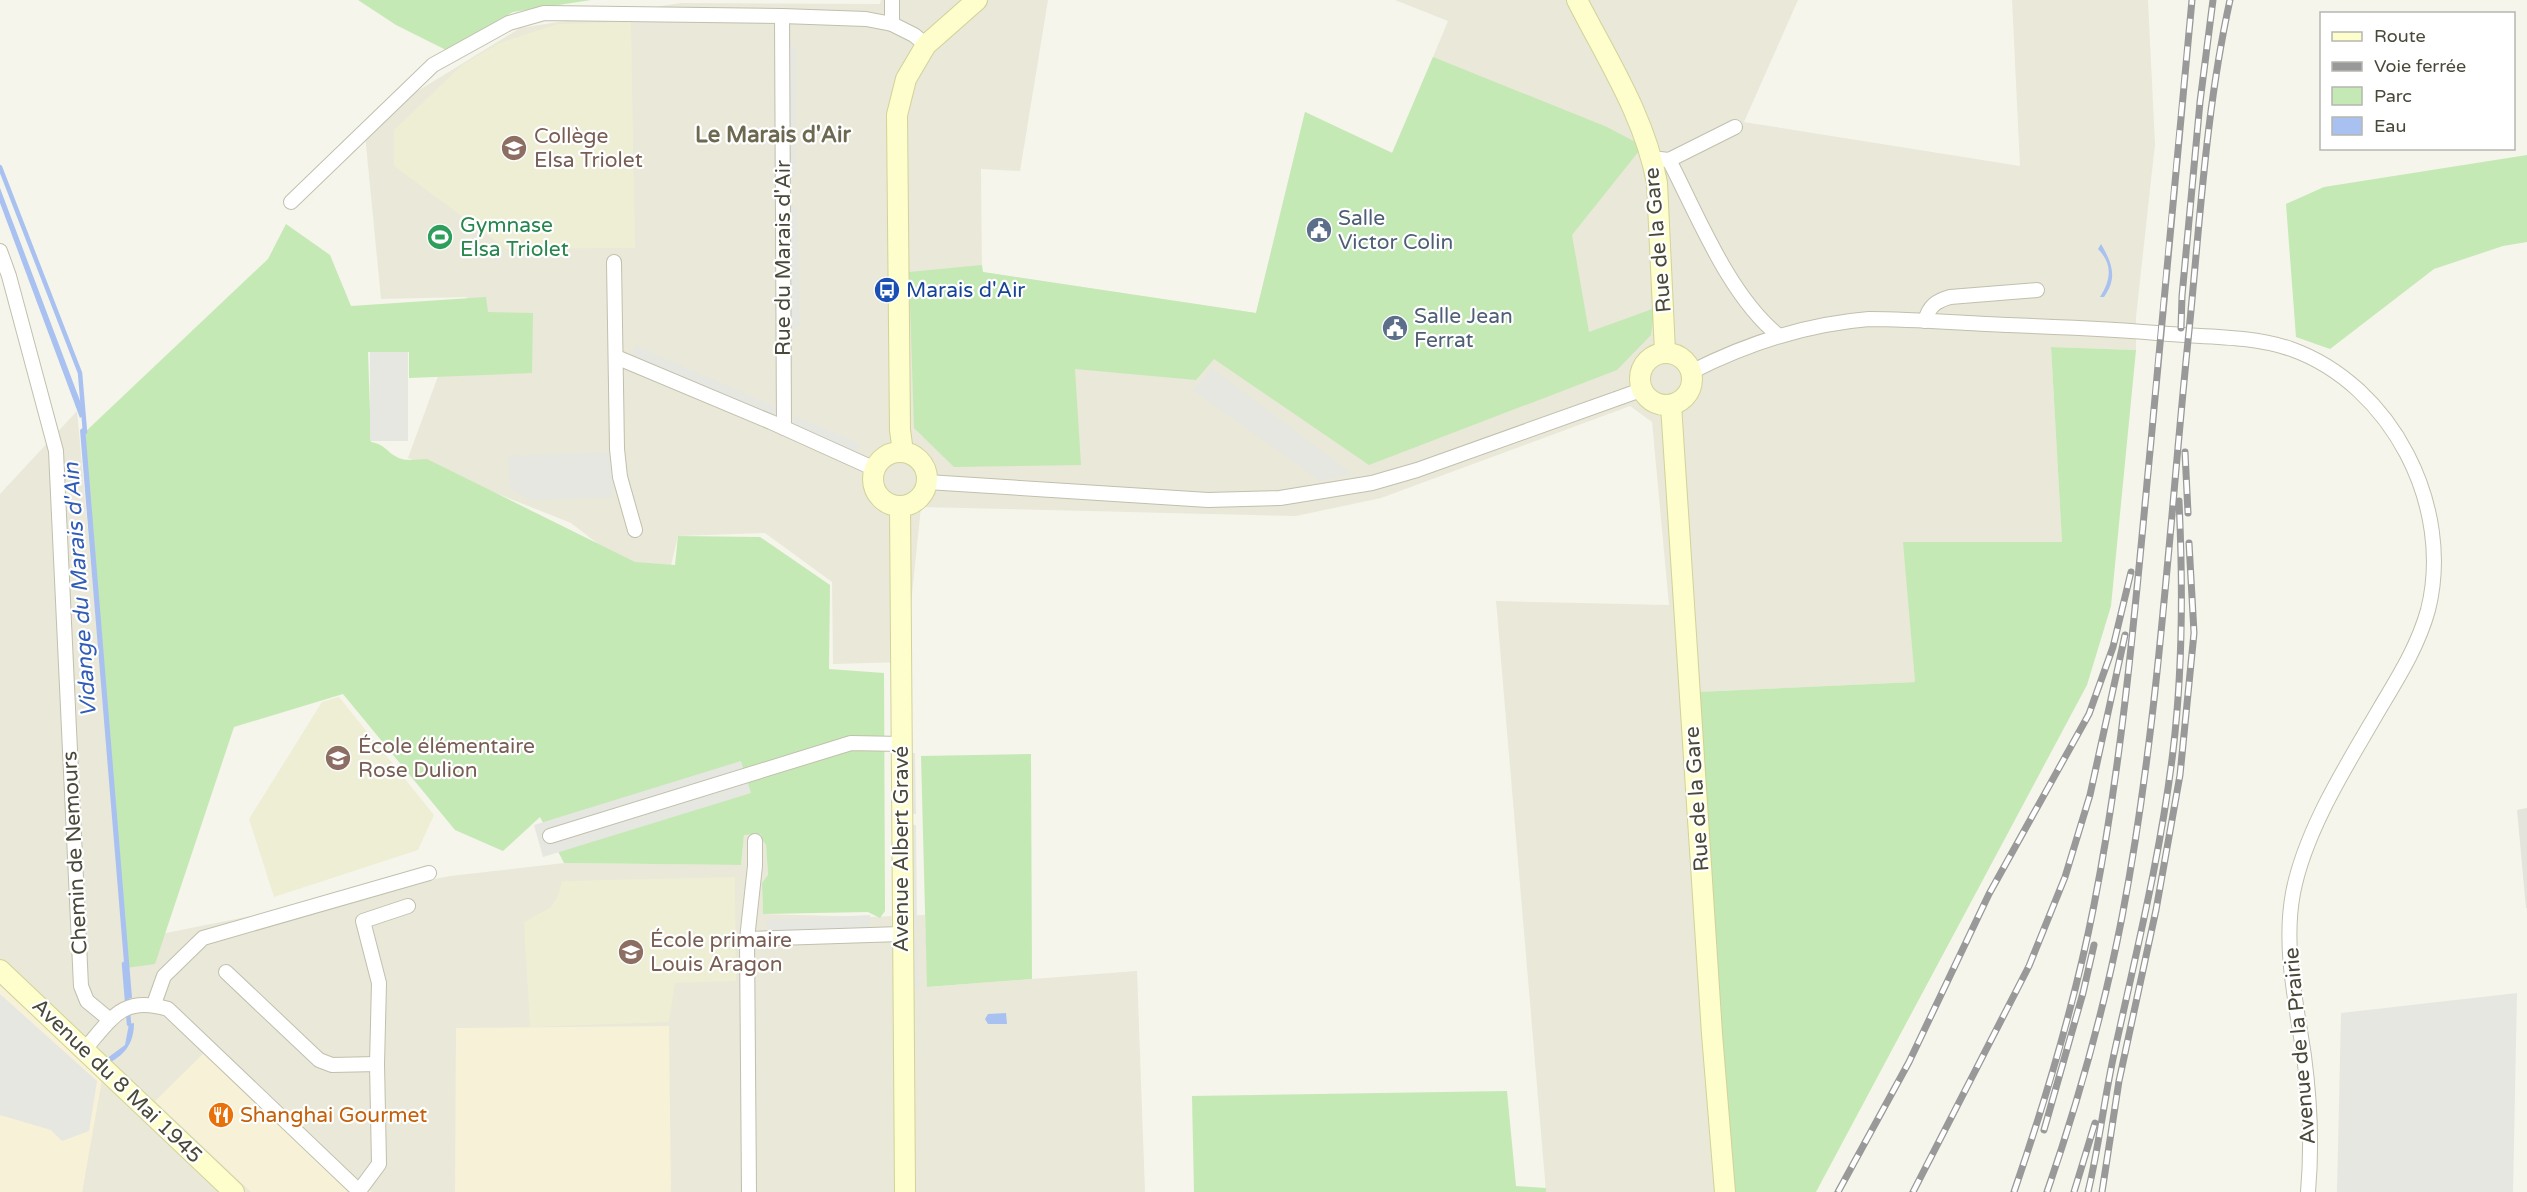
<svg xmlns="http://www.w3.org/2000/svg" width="2527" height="1192" viewBox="0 0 2527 1192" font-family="'Varela Round',sans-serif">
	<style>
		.residential { fill: #e9e8d9 }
		.commercial { fill: #f6f1d7 }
		.industrial { fill: #e5e4dc }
		.education { fill: #eeeed5 }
		.green { fill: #c4e9b5 }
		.parking { fill: #e7e7e2 }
		.water { fill: #a9c1f1 }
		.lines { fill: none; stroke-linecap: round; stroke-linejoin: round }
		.stream { stroke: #a9c1f1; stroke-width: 4.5 }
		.street-casing { stroke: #c1c0ad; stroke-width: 16 }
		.secondary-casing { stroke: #d2d299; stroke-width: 22 }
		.street { stroke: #fff; stroke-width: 14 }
		.secondary { stroke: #fdfecc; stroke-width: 20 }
		.rail-casing { stroke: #999; stroke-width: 7 }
		.rail { stroke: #fff; stroke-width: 4.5; stroke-dasharray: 14; stroke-linecap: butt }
		.labels { text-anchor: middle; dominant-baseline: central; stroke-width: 4.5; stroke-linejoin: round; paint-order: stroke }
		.education-label { font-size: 21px; fill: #785e54; stroke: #fff; text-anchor: start }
		.service-label { font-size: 21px; fill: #4e5e75; stroke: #fff; text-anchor: start }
		.leisure-label { font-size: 21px; fill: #27864d; stroke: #fff; text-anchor: start }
		.street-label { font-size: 21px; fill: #4a4839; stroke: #fff }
		.transit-label { font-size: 21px; fill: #164399; stroke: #fff; text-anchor: start }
		.food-label { font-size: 21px; fill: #c56008; stroke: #fff; text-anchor: start }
		.neighbourhood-label { font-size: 22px; font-weight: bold; fill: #6d6950; stroke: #fff }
		.water-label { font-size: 22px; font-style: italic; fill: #315cb7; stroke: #fff }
	</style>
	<rect width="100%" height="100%" fill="#f5f5eb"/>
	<g class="residential">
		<polygon points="881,0 1048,0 1020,171 981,169 982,272 1256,313 1305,112 1393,153 1448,21 1395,0 1798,0 1744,122 2020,166 2012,0 2148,0 2155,144 2136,317 2136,350 2051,347 2062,542 1904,542 1915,682 1697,692 1733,1192 1546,1192 1496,601 1669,605 1652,422 1630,406 1381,498 1296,516 921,507 905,662 833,664 832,582 765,533 678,536 664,595 571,523 408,458 467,297 381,299 364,124 520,28 681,3 880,4"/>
		<polygon points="77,411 126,941 450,876 564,863 741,865 744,835 761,834 762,840 766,845 768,876 762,883 763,914 870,917 925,915 928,987 1137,971 1145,1192 82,1192 101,1080 0,983 0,494"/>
	</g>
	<g class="commercial">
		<polygon points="0,983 102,1080 82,1192 0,1192"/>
		<polygon points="669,1026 671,1192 455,1192 456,1028"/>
		<polygon points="214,1043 372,1192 251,1192 155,1101"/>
	</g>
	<polygon class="industrial" points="2527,808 2527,908 2526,908 2517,810"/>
	<g class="education">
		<polygon points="631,22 635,248 506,249 394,166 394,130 462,65 499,43 558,24"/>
		<polygon points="339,697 434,815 418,850 274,897 249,819 322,702"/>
		<polygon points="735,877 736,981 675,983 669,1022 530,1027 524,922 551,907 558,895 562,881"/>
	</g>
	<g class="green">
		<polygon points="358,0 591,0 513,12 446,50 396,25"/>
		<polygon points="1433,57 1607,127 1643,146 1572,235 1589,332 1655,308 1651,335 1617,370 1369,465 1214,359 1196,380 1075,369 1081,465 954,467 914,428 909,272 982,265 983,272 1256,313 1305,112 1392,153"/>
		<polygon points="2527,155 2527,242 2503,246 2434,269 2330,349 2296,337 2286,204 2324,187"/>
		<path d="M286 224 330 255 351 306 486 297 488 312 533 313 532 373 409 378V352H368L371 442C386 444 388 455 402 459 409 461 420 459 427 459L635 562 675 565 678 536 760 537 830 585 829 669 884 673 885 911 880 918 868 912 763 914 762 883 768 875 766 845 762 840 761 834 744 835 741 865 564 863 540 817 503 851 455 830 343 694 234 727 155 964 126 968 83 434 268 259Z"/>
		<polygon points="2051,347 2136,350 2111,606 2087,685 1816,1192 1733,1192 1697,692 1915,682 1903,542 2062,542"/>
		<polygon points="1031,754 1032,979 927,987 921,756"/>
		<polygon points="1507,1091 1516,1186 1546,1188 1546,1192 1194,1192 1192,1096"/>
	</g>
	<g class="parking">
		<polygon points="782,35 796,49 796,175 783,186"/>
		<polygon points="783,196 797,209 800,325 784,341"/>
		<polygon points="636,346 778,408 771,422 629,362"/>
		<rect x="370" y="352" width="38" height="89"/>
		<polygon points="1212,368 1352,474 1320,481 1193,390"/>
		<polygon points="795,416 860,444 853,460 789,431"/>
		<polygon points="612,452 613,497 530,500 510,489 508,456"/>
		<polygon points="901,753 915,753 916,814 901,814"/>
		<polygon points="741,761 751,793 543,857 534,825"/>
		<polygon points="901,824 916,825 917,931 901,931"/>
		<polygon points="870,915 870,935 768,938 767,920"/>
		<polygon points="901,938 917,938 919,989 902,990"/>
		<polygon points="2517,993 2513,1192 2337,1192 2341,1013"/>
		<polygon points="0,994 97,1081 89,1131 62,1141 51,1130 0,1115"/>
	</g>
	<g class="water">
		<polygon points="0,188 85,414 80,418 0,203"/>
		<path d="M2101 244C2112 263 2118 278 2104 297H2100C2111 280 2113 264 2098 249Z"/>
		<polygon points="85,426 132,998 127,999 80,430"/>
		<polygon points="1006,1013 1007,1024 988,1024 985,1019 988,1014"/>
		<path d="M134 1023C134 1042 126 1054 109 1063L106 1059 125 1045 129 1024Z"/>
	</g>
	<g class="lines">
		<g class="stream">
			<polyline points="0,167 80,373 85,432"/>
			<polyline points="124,964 129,1024"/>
		</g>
		<g class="street-casing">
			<g id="street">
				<polyline points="892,0 892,24"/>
				<polyline points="782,16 784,428"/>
				<polyline points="1660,159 1669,160 1735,127"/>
				<path d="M1669 160C1698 216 1729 296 1779 336"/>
				<polyline points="291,202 433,65 509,23 544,13 782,16 866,19 892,24 914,35 926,45"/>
				<polyline points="0,251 9,276 56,451 81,986 87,1001 110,1020"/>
				<polyline points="614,262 617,449 620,477 635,530"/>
				<path d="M1925 321C1929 306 1936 301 1950 297L2037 290"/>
				<polyline points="616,357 771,422 875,469"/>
				<path d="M1691 372C1746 344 1807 324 1869 319 1914 319 1960 323 2006 325 2060 327 2115 329 2169 334 2209 337 2253 336 2291 349 2392 385 2454 507 2428 610 2418 646 2399 676 2380 708 2348 763 2305 830 2293 893 2283 947 2296 1002 2304 1056 2310 1101 2312 1147 2308 1192"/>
				<polyline points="927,482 1208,500 1280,498 1372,483 1417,470 1641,390"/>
				<polyline points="550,836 851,743 901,744"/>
				<polyline points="747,939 901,934"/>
				<polyline points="226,972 319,1060 332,1065 377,1064"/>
				<polyline points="154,1004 164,976 203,938 429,873"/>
				<path d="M85 1049C112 1018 123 995 168 1009L360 1192"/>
				<polyline points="359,1191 379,1164 377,1064 379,983 363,921 408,906"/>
				<polyline points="749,1192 747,939 755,866 755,841"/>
			</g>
		</g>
		<g class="secondary-casing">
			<g id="secondary">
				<path d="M1577 0C1607 59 1645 117 1657 183L1665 352"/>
				<circle cx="1666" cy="379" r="26"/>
				<polyline points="1671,405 1712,1034 1725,1192"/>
				<polyline points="903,452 900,430 897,115 906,79 926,45 977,0"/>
				<circle cx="900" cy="479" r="27"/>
				<polyline points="900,506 905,1192"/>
				<polyline points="0,970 234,1192"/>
			</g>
		</g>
		<use href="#street" class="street"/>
		<use href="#secondary" class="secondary"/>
		<g class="rail-casing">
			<g id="rail">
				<polyline points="2181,328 2182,296 2200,102 2213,0"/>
				<polyline points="2185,452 2188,513"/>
				<polyline points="2044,1130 2083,993 2094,945"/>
				<polyline points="1838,1192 1909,1062 1989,894 2089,714 2113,647 2131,572"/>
				<polyline points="1913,1192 2029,966 2065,877 2090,795 2125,635"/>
				<path d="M2014 1192C2046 1099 2075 1002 2094 905 2124 752 2136 597 2151 441 2164 294 2178 147 2192 0"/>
				<path d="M2047 1192C2078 1102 2104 1010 2122 917 2159 724 2169 526 2189 331 2200 221 2206 109 2230 0"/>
				<polyline points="2074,1192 2095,1123"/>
				<path d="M2088 1192C2099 1146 2104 1100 2114 1054 2136 953 2161 853 2173 751 2183 668 2183 584 2179 501"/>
				<polyline points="2102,1192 2119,1081 2156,910 2180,775 2194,633 2189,543"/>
			</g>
		</g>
		<use href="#rail" class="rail"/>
	</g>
	<defs>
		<g id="school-disc" transform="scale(1.35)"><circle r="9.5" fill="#8d6e63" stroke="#fff"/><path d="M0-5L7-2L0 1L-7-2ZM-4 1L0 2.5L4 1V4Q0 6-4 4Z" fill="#fff"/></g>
		<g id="civic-disc" transform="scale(1.35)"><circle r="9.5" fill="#5c6f8a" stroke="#fff"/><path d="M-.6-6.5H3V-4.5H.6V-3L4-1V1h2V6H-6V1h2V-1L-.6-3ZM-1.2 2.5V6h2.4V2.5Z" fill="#fff"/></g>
		<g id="stadium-disc" transform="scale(1.35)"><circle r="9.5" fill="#2e9e5b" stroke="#fff"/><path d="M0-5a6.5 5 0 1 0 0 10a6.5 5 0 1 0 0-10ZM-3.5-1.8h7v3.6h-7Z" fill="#fff"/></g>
		<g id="bus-disc" transform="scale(1.35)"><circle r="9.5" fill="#1a4fb4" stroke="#fff"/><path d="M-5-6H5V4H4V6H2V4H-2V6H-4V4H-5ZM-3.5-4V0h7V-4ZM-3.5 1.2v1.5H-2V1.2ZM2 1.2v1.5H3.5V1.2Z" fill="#fff"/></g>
		<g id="restaurant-disc" transform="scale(1.35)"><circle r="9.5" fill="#e8710a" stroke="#fff"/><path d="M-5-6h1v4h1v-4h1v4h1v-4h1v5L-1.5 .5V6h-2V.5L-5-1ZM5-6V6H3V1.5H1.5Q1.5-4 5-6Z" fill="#fff"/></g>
	</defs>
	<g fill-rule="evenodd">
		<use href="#school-disc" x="514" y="148"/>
		<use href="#civic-disc" x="1319" y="230"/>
		<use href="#stadium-disc" x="440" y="237"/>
		<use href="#bus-disc" x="887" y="290"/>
		<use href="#civic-disc" x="1395" y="328"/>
		<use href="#school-disc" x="338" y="758"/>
		<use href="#school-disc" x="631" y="952"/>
		<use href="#restaurant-disc" x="221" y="1115"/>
	</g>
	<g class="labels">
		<g class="education-label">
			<text x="534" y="136">Collège<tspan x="534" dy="24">Elsa Triolet</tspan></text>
			<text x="358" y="746">École élémentaire<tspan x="358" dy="24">Rose Dulion</tspan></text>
			<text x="650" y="940">École primaire<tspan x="650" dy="24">Louis Aragon</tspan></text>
		</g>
		<g class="service-label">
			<text x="1338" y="218">Salle<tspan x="1338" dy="24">Victor Colin</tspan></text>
			<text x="1414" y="316">Salle Jean<tspan x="1414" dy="24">Ferrat</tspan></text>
		</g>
		<g class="leisure-label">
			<text x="460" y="225">Gymnase<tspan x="460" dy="24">Elsa Triolet</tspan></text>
		</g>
		<g class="street-label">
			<text transform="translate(1658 240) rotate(-95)">Rue de la Gare</text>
			<text transform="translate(783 258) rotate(-90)">Rue du Marais d'Air</text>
			<text transform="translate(1697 799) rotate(-94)">Rue de la Gare</text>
			<text transform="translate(901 849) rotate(-90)">Avenue Albert Gravé</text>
			<text transform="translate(75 853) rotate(-93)">Chemin de Nemours</text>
			<text transform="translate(2300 1046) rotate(-95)">Avenue de la Prairie</text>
			<text transform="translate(117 1081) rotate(44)">Avenue du 8 Mai 1945</text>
		</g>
		<g class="transit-label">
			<text x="906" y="290">Marais d'Air</text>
		</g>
		<g class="food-label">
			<text x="240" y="1115">Shanghai Gourmet</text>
		</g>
		<g class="neighbourhood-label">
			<text x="773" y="135">Le Marais d'Air</text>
		</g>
		<g class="water-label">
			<text transform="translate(80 590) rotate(-94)">Vidange du Marais d'Ain</text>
		</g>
	</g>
	<rect x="2320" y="12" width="195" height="138" fill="#ffffff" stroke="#b7b6b0" stroke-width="1.5"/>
	<rect x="2332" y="32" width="30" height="9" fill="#fdfecc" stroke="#b7b6b0" stroke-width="1.5"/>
	<text x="2374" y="42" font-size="18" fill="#4a4839">Route</text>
	<rect x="2332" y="62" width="30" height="9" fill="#999999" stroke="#b7b6b0" stroke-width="1.5"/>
	<text x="2374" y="72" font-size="18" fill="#4a4839">Voie ferrée</text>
	<rect x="2332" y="87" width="30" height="18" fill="#c4e9b5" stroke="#b7b6b0" stroke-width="1.5"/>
	<text x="2374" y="102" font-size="18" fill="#4a4839">Parc</text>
	<rect x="2332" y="117" width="30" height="18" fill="#a9c1f1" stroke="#b7b6b0" stroke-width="1.5"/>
	<text x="2374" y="132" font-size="18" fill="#4a4839">Eau</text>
</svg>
